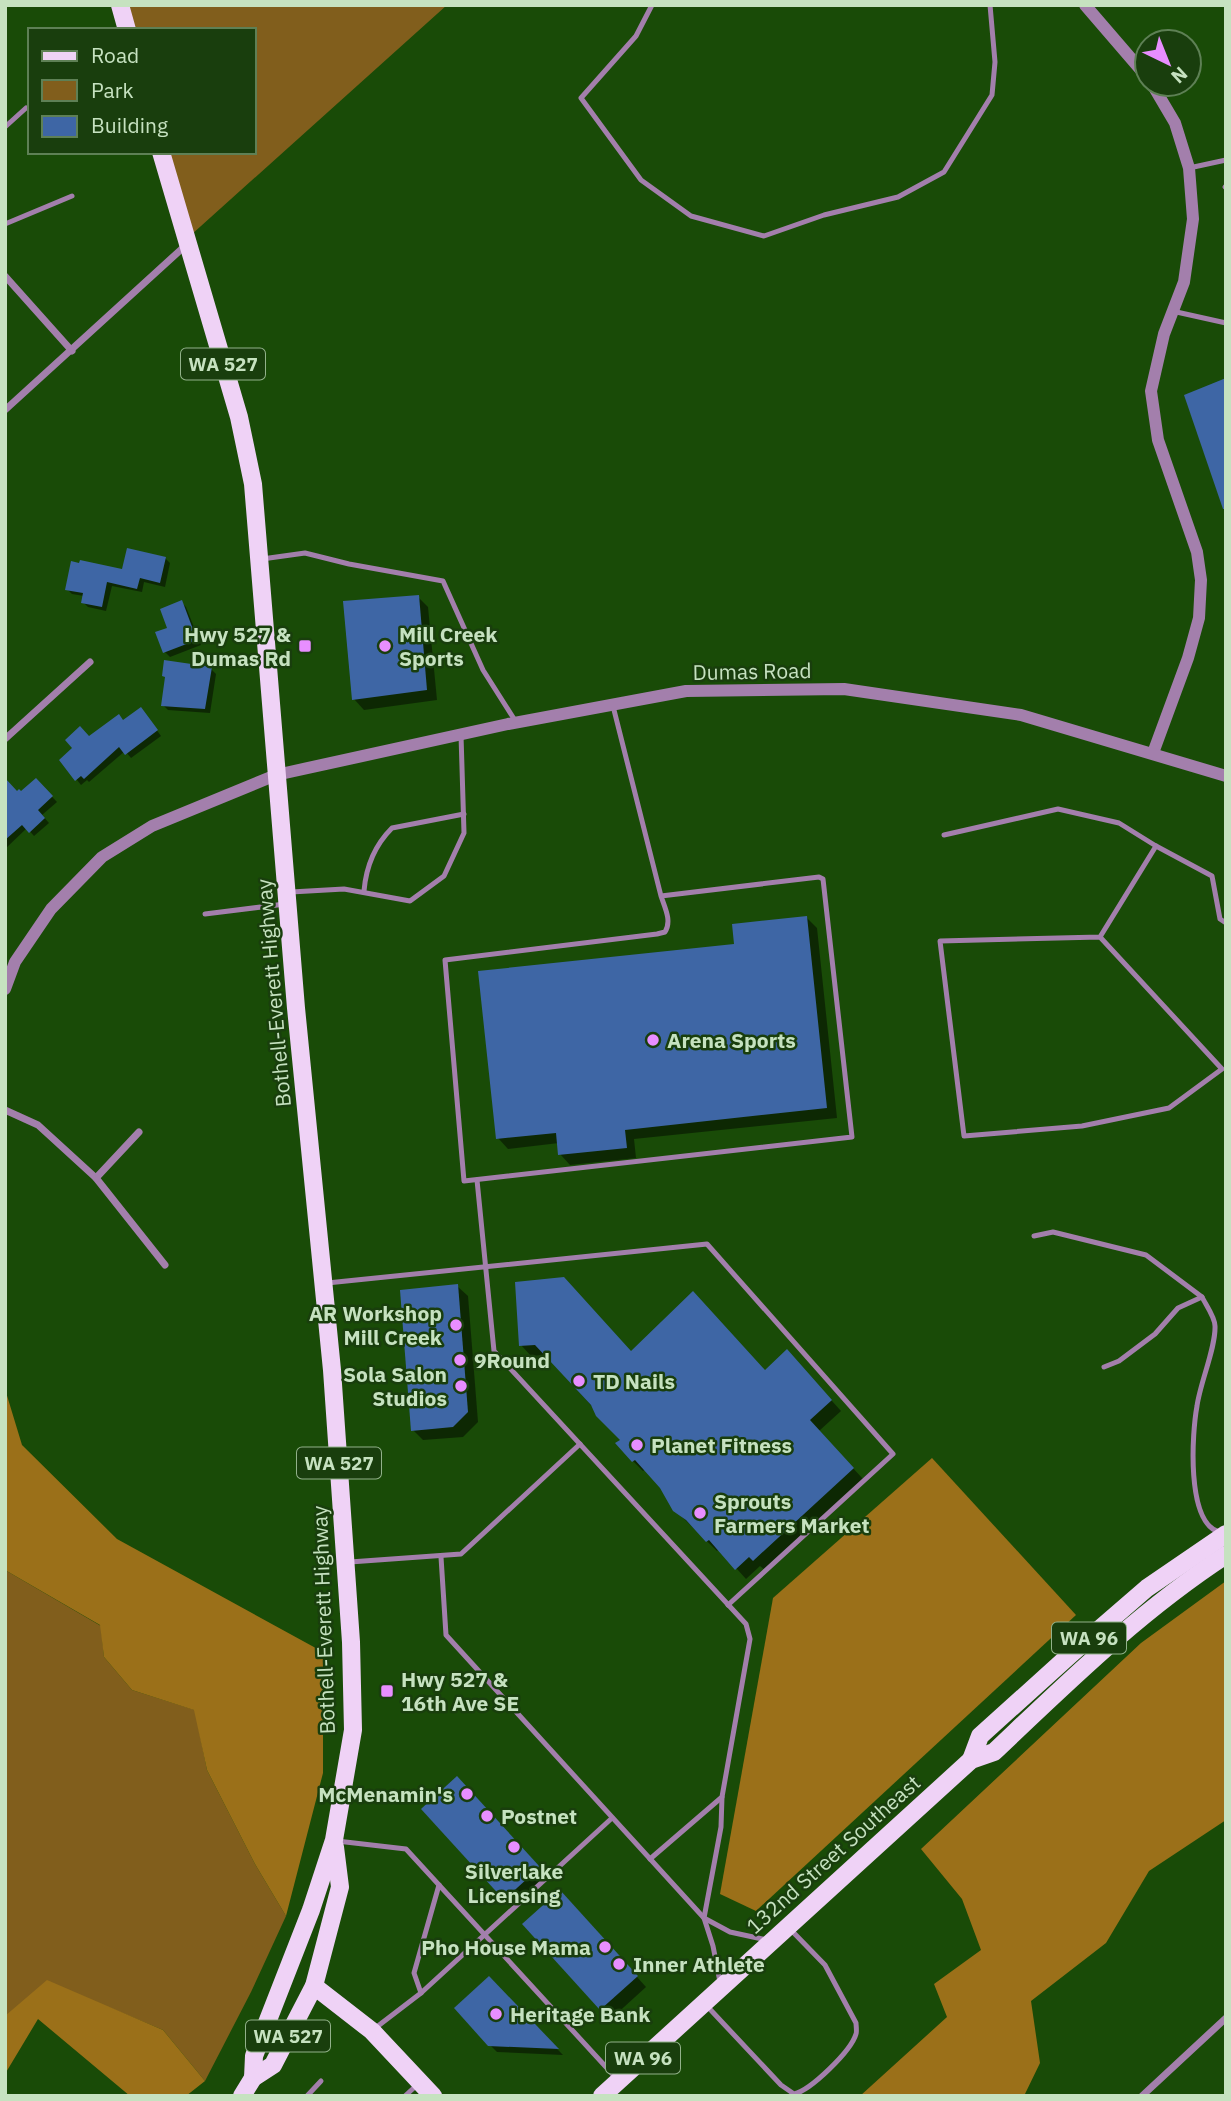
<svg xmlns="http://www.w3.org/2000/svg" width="1231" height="2101" viewBox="0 0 1231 2101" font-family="'IBM Plex Sans',sans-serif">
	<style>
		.green { fill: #815e1c }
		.forest { fill: #9b7019 }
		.shadow { fill: #0007 }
		.building { fill: #3e66a5 }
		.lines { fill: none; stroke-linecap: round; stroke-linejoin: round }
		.service { stroke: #a37fac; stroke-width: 5 }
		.minor { stroke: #a37fac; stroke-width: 7 }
		.tertiary { stroke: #a37fac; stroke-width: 12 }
		.primary { stroke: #efd2f6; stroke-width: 18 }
		.poi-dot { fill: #e88eff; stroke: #193e0d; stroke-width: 2.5 }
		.labels { text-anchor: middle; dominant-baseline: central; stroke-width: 5; stroke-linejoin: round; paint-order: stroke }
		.shield { fill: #193e0d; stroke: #92b18a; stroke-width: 2 }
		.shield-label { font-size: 19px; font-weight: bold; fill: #c6e2c0 }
		.poi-label { font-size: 21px; font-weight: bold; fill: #c6e2c0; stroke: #193e0d; text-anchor: start }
		.street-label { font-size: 21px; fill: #c6e2c0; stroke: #193e0d }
	</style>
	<rect width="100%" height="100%" fill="#194b07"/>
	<g class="green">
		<polygon points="127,5 447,5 191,235 168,152 254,152 254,30 134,30"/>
		<polygon points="5,1570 101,1626 104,1657 132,1690 195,1710 207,1770 255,1864 286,1916 251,1992 205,2081 163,2030 108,2007 5,2016"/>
	</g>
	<g class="forest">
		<polygon points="5,1389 22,1445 117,1539 323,1652 323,1773 286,1916 255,1864 207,1770 194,1710 132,1690 104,1657 100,1625 5,1570"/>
		<polygon points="932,1458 1076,1615 756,1911 720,1894 773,1598"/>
		<polygon points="1226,1581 1226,1820 1149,1871 1106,1943 1031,2001 1040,2063 1024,2096 860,2096 947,2017 934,1984 981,1950 962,1899 921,1849 1141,1643"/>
		<polygon points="47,1980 163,2030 205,2081 186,2096 130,2096 38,2019 5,2074 5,2016"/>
	</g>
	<g class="shadow">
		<polygon points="165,558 170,563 165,587 144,582 142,592 112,586 106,611 88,607 83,602 84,596 72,594 67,589"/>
		<polygon points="418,597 428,607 437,700 364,710 354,699"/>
		<polygon points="181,602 186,607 201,645 170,657 165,652 169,629"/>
		<polygon points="211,669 216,674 210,713 168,710 163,705"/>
		<polygon points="145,714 161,736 131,758 125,751 89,782 87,780 81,785 61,760 89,738"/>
		<polygon points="36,780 57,802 42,815 49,823 34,836 27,828 5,849 5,795 21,793"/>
		<polygon points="807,918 817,928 837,1118 634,1139 636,1158 570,1165 560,1154 559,1143 508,1149 498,1138 736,946"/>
		<polygon points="517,1284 631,1353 765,1372 797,1362 841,1411 819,1431 863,1479 765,1570 760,1566 746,1579 719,1549 717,1551 675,1510 662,1487 646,1469 643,1471 633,1461 623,1441 546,1355 531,1356 521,1345"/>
		<polygon points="457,1286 468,1296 478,1422 463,1437 423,1440 413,1430"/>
		<polygon points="467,1789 548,1878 515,1909 505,1898"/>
		<polygon points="570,1902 646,1987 612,2018 602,2008"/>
		<polygon points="489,1979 563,2055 497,2052 489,2044"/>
	</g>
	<g class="building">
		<polygon points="1226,378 1226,509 1223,509 1184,395"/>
		<polygon points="127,548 166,557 160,583 140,578 137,589 107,582 102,607 81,603 83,593 65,590 71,561 79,563 80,560 122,569"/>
		<polygon points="419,595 427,690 352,700 343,601"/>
		<polygon points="182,600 197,640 163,653 155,632 167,628 160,609"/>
		<polygon points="164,660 212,667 205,709 161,706 165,677 162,676"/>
		<polygon points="141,707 158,730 125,755 119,747 84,779 81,776 75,781 59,760 72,748 65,740 80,726 89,736 119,714 123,720"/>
		<polygon points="5,778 17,791 19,789 21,791 36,778 53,796 38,810 45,818 29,833 22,825 5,840"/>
		<polygon points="807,916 827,1108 625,1130 627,1148 558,1155 556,1133 496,1139 478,971 734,944 732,924"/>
		<polygon points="564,1277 631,1351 693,1291 765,1370 787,1349 832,1400 810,1420 854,1468 753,1561 749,1557 735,1570 709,1540 706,1542 686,1520 673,1511 660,1488 635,1460 632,1462 615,1443 620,1440 596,1416 591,1405 535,1345 519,1346 515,1282"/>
		<polygon points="458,1284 468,1412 453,1427 411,1431 400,1290"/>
		<polygon points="457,1776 540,1867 504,1900 421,1809"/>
		<polygon points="560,1890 638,1976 600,2010 522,1924"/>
		<polygon points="489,1976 559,2049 488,2046 454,2008"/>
	</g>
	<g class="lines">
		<g class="service">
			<polyline points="652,5 636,36 581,98 641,180 691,216 764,236 824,215 898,197 944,172 992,95 995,62 990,5"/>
			<polyline points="5,127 26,108"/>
			<polyline points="1189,168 1226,160"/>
			<polyline points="1225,187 1226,186"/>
			<polyline points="5,224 72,196"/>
			<polyline points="1172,311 1226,323"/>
			<polyline points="262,559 305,553 349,564 443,581 483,670 516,722"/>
			<path d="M613 706 661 896C665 908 672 921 665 932L657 934 445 960 464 1181 852 1137 823 879 819 877 661 896"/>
			<polyline points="944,835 1058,809 1119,823 1156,846 1212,876 1220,919 1226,923"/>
			<path d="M364 891C366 867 375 845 392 828L464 814"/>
			<polyline points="291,892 344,889 410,901 444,876 464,833 461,735"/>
			<polyline points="205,914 285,904"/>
			<polyline points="1100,937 940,941 964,1136 1082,1126 1169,1108 1222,1069 1100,937 1156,846"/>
			<polyline points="477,1180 494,1351 746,1624 750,1639 722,1797 650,1859"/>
			<polyline points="1034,1236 1053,1232 1146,1255 1202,1297"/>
			<polyline points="327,1283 707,1244 893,1454 728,1605"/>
			<path d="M1104 1367 1119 1361 1155 1334 1178 1308 1202 1297C1206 1305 1215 1317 1215 1326 1216 1347 1200 1383 1197 1406 1192 1433 1186 1522 1219 1532"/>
			<polyline points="441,1557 446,1635 704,1918 730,1932 767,1940"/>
			<polyline points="350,1562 461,1554 580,1444"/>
			<polyline points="337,1841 406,1849 617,2079"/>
			<polyline points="720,1982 713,1946 704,1918 721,1827 722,1797"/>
			<polyline points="421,1993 414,1973 439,1885"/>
			<path d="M706 2005 781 2085 794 2094C811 2090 851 2051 856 2034 857 2032 856 2025 856 2023L825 1965 790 1929"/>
			<polyline points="374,2029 421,1993 612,1818"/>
			<polyline points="307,2096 321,2081"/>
			<polyline points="405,2096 418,2084"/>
		</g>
		<g class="minor">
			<polyline points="5,276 72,351"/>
			<polyline points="5,410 186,245"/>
			<polyline points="5,739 90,662"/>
			<polyline points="5,1110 38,1125 96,1178 165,1265"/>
			<polyline points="96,1178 139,1132"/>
			<polyline points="1142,2096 1226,2018"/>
		</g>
		<g class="tertiary">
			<polyline points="1085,5 1147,77"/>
			<polyline points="1152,84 1175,123 1189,168 1193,219 1184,282 1164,334 1151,391 1158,440 1197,552 1201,580 1199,618 1188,658 1153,753"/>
			<polyline points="5,989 15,962 51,909 102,857 152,826 276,775 508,724 686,691 844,689 1021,715 1226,776"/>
		</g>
		<g class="primary">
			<polyline points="120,5 127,30"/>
			<polyline points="161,152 239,417 253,484 296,1008 332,1370 351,1642 353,1730 334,1840 311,1910 254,2056 253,2078"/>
			<polyline points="971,1760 980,1736 1072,1653 1147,1588 1226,1534"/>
			<polyline points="314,1986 372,2031 433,2096"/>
			<polyline points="242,2096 253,2078 273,2065 314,1986 340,1887 335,1847"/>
			<path d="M602 2096 971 1760 994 1752C1068 1682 1140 1611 1226 1555"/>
		</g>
	</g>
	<g class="poi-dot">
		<rect x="298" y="639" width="14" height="14" rx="3.5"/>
		<circle cx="385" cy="646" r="7"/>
		<circle cx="653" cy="1040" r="7"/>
		<circle cx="456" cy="1325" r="7"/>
		<circle cx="460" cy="1360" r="7"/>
		<circle cx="579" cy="1381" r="7"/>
		<circle cx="461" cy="1386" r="7"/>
		<circle cx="637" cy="1445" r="7"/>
		<circle cx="700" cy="1513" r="7"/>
		<rect x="380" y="1684" width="14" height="14" rx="3.5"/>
		<circle cx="467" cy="1794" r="7"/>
		<circle cx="487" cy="1816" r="7"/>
		<circle cx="514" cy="1847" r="7"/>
		<circle cx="605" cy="1947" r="7"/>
		<circle cx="619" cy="1964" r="7"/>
		<circle cx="496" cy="2014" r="7"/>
	</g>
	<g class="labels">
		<g class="shield">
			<rect x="181" y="348.5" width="84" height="31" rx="5"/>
			<rect x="297" y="1447.5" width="84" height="31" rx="5"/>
			<rect x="1052" y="1622.5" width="74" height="31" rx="5"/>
			<rect x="246" y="2020.5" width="84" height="31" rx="5"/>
			<rect x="606" y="2042.5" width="74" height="31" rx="5"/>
		</g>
		<g class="shield-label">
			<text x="223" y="364">WA 527</text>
			<text x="339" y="1463">WA 527</text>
			<text x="1089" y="1638">WA 96</text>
			<text x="288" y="2036">WA 527</text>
			<text x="643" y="2058">WA 96</text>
		</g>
		<g class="poi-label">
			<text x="291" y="634" text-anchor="end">Hwy 527 &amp;<tspan x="291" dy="24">Dumas Rd</tspan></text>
			<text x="399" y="634">Mill Creek<tspan x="399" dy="24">Sports</tspan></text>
			<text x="667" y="1040">Arena Sports</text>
			<text x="442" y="1313" text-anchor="end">AR Workshop<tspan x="442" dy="24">Mill Creek</tspan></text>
			<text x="474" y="1360">9Round</text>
			<text x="447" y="1374" text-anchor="end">Sola Salon<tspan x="447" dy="24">Studios</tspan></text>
			<text x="593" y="1381">TD Nails</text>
			<text x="651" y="1445">Planet Fitness</text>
			<text x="714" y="1501">Sprouts<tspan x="714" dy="24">Farmers Market</tspan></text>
			<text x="401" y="1679">Hwy 527 &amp;<tspan x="401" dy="24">16th Ave SE</tspan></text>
			<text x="453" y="1794" text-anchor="end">McMenamin's</text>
			<text x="501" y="1816">Postnet</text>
			<text x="514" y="1871" text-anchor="middle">Silverlake<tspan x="514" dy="24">Licensing</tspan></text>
			<text x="591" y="1947" text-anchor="end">Pho House Mama</text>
			<text x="633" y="1964">Inner Athlete</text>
			<text x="510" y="2014">Heritage Bank</text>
		</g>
		<g class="street-label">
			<text transform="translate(752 671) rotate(-1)">Dumas Road</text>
			<text transform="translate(273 993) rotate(-95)">Bothell-Everett Highway</text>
			<text transform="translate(323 1620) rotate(-92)">Bothell-Everett Highway</text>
			<text transform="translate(833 1854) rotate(-42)">132nd Street Southeast</text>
		</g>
	</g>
	<rect width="1231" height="2101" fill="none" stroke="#c6e2c0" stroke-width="14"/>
	<rect x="28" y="28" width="228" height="126" fill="#193e0d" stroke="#5e8055" stroke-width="2"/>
	<rect x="42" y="51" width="35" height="10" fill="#efd2f6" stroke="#5e8055" stroke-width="2"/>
	<text x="91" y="63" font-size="21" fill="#c6e2c0">Road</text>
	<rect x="42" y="80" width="35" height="21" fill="#815e1c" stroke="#5e8055" stroke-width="2"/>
	<text x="91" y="98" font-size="21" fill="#c6e2c0">Park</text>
	<rect x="42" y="116" width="35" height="21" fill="#3e66a5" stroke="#5e8055" stroke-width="2"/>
	<text x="91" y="133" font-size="21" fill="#c6e2c0">Building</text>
	<g transform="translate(1168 63) rotate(137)"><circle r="33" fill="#193e0d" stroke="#5e8055" stroke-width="2"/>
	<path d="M0-5L12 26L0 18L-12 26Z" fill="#e88eff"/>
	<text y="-10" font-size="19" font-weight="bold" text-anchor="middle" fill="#c6e2c0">N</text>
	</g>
</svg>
